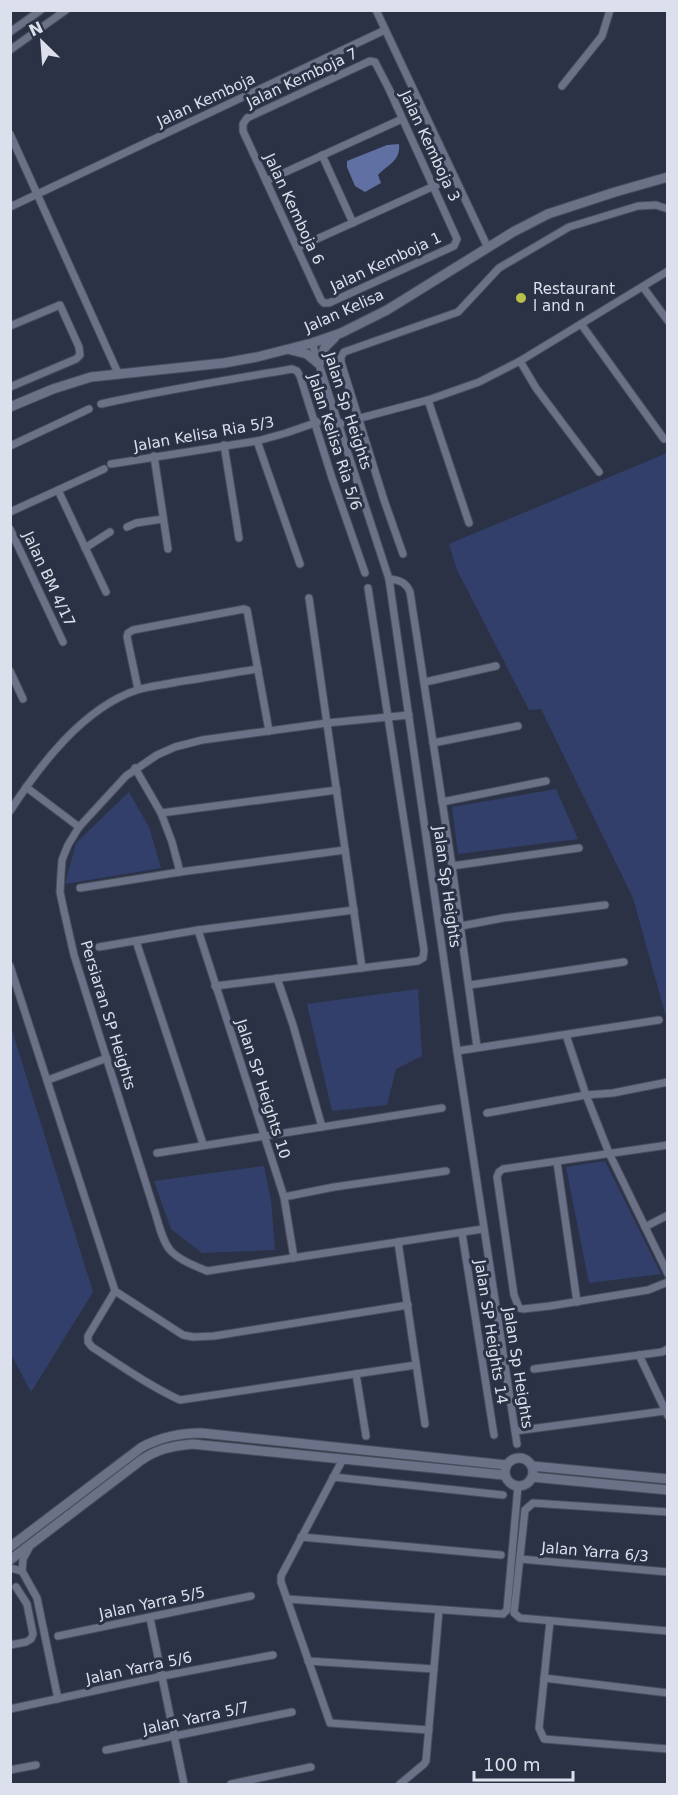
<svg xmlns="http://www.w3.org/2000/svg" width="678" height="1795" viewBox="0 0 678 1795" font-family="'DejaVu Sans',sans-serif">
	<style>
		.green { fill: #323f6a }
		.water { fill: #6070a2 }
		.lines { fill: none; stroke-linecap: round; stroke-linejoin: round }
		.street-casing { stroke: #484d5d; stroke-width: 9 }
		.secondary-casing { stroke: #484d5d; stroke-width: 11 }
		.street { stroke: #6b7287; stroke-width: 7 }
		.secondary { stroke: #6b7287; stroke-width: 9 }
		.poi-dot { fill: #b7c147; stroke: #2c3245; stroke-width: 2 }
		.labels { text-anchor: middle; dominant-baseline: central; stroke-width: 6; stroke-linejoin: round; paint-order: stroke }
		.street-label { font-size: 15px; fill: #dbe0ec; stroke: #2c3245 }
		.poi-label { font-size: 15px; fill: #dbe0ec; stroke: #2c3245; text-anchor: start }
	</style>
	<rect width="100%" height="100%" fill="#2c3245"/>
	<g class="green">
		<polygon points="667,453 667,1020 633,898 541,709 529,710 457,570 449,544"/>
		<polygon points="556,789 578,839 458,854 452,807"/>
		<polygon points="129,792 149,827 161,868 65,884 76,843"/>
		<polygon points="418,989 422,1056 396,1069 387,1105 332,1111 307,1004"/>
		<polygon points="11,1027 93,1292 31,1392 11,1354"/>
		<polygon points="605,1161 661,1274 589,1283 566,1167"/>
		<polygon points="264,1166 271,1200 275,1250 202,1253 171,1229 154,1181"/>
	</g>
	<path class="water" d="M399 144C401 161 387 165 378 175L381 183 365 192 355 186 347 167V161L387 145Z"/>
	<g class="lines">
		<g class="street-casing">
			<g id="street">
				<polyline points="376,10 488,248"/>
				<polyline points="10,32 41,10"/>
				<polyline points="10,50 66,10"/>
				<polygon points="370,61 375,62 389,89 457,239 454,246 329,303 324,303 321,300 243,131 243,124 247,118"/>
				<polyline points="562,86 602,36 610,10"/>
				<polyline points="10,134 118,373"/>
				<polyline points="322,155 353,223"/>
				<polyline points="266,181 402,119"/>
				<polyline points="10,207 385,30"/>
				<polyline points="297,248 454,177"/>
				<polyline points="643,287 668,321"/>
				<polyline points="581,324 664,439"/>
				<polyline points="10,326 60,305 79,347 80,355 76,359 10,387"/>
				<polyline points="312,343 389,579 457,1051 517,1444"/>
				<polyline points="520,361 536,388 599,472"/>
				<polyline points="428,400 469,523"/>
				<path d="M101 404C164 390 228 380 292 369L297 371 300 376 332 478 365 573"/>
				<polyline points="338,424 428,400 479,382 520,361 668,271"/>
				<polyline points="257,441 300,564"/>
				<polyline points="224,445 239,538"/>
				<polyline points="10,446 89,409"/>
				<polyline points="154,456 168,549"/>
				<polyline points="111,464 257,441 286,433 335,416"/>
				<polyline points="58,490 106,592"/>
				<polyline points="10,512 104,469"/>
				<polyline points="127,527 136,523 163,519"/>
				<polyline points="10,529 63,642"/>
				<polyline points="85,548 110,532"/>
				<polyline points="403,554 384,500 341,362 341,357 344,352 458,312 499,268 569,227 638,206 656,205 668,209"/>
				<path d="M389 579C399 580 406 582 410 592L452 866 477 1047"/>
				<polyline points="309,598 362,968"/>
				<polyline points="10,671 23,699"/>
				<polyline points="425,682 496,666"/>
				<polyline points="138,689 127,637 128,633 133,630 244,609 247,610 269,731"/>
				<path d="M409 715 327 723 202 740 175 747 157 755 126 776 79 827 68 845 62 860 61 874 60 892 64 911 74 955 153 1206C158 1220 161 1239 170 1250 179 1260 195 1266 207 1271L483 1229"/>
				<polyline points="433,743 518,726"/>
				<polyline points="135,768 161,813 172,842 180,872"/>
				<polyline points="26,787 79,827"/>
				<polyline points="442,802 546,781"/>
				<path d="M10 811C40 765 83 708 137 690 149 686 164 685 177 682 204 678 231 673 258 669"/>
				<polyline points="161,813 337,790"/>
				<polyline points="452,866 579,848"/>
				<polyline points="80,888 180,872 345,850"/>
				<polyline points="461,926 503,918 605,905"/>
				<polyline points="198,930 284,1197 294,1258"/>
				<polyline points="136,941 203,1144"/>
				<polyline points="99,947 198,930 354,910"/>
				<polyline points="10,966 115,1291 183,1335 193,1337 214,1336 408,1305"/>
				<polyline points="277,978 293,1025 322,1127"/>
				<polyline points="470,985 624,962"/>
				<polyline points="215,986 418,961 423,958 424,950 368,588"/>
				<polyline points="566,1035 586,1095 609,1153 668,1274"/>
				<polyline points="457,1051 659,1020"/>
				<polyline points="48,1080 107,1058"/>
				<polyline points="487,1113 586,1095 613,1093 668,1082"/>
				<polyline points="668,1145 503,1169 499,1172 497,1177 514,1295 519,1308 523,1309 550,1306 648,1290 668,1282"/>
				<polyline points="157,1153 442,1108"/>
				<polyline points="557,1162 577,1302"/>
				<polyline points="284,1197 334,1187 446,1171"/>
				<polyline points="645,1227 668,1215"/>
				<polyline points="462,1233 494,1435"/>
				<polyline points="398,1242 425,1424"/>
				<path d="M115 1291 88 1336V1342L92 1347C120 1365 149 1386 180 1400L416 1365"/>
				<polyline points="639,1355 668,1416"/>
				<polyline points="534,1369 662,1352 668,1349"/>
				<polyline points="356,1374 366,1436"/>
				<polyline points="515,1431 665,1411"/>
				<polyline points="343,1459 281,1576 281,1582 330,1723 429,1730"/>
				<polyline points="333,1477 503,1495"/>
				<polyline points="668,1512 533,1503 525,1510 514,1613 520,1618 668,1631"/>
				<polyline points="301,1537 501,1555"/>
				<polyline points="29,1548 23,1559 22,1571 37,1598 58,1699"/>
				<polyline points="520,1559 668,1572"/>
				<polyline points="10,1568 22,1571"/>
				<polyline points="287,1599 503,1614 507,1610 518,1486"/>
				<polyline points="150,1618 184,1784"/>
				<polyline points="550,1621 539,1728 544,1739 668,1749"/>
				<polyline points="58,1636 251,1596"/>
				<polyline points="10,1645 26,1642 31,1639 33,1634 27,1604 16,1587"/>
				<polyline points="308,1661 434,1669"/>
				<polyline points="544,1678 668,1693"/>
				<polyline points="10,1709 163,1676 273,1655"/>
				<polyline points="106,1750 292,1712"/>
				<polyline points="10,1770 36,1765"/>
				<polyline points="231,1784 311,1767"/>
				<polyline points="400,1784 424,1764 426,1761 439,1610"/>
			</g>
		</g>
		<g class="secondary-casing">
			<g id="secondary">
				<polyline points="291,350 307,354 319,364 325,347 335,337"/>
				<polyline points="10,407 53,389 91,377 224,363 257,357 312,343 341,333 387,310 513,232 548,214 615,192 668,177"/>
				<circle cx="519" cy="1472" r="14"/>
				<polyline points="532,1466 668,1479"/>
				<polyline points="532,1477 668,1490"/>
				<path d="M10 1547 142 1447C161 1437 180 1433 201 1433L506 1465"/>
				<path d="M10 1560 140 1461C157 1449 172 1446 192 1444L504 1475"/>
			</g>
		</g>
		<use href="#street" class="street"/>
		<use href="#secondary" class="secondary"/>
	</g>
	<circle class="poi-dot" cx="521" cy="298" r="6"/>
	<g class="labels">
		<g class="street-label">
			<text transform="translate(302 78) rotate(-25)">Jalan Kemboja 7</text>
			<text transform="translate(206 100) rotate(-25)">Jalan Kemboja</text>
			<text transform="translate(430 146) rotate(65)">Jalan Kemboja 3</text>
			<text transform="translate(294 209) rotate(65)">Jalan Kemboja 6</text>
			<text transform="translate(386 262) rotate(-25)">Jalan Kemboja 1</text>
			<text transform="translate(344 311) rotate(-24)">Jalan Kelisa</text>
			<text transform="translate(348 411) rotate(72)">Jalan Sp Heights</text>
			<text transform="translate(204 434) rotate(-10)">Jalan Kelisa Ria 5/3</text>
			<text transform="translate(335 442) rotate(72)">Jalan Kelisa Ria 5/6</text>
			<text transform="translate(49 579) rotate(65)">Jalan BM 4/17</text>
			<text transform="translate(447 887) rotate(82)">Jalan Sp Heights</text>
			<text transform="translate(108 1015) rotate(73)">Persiaran SP Heights</text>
			<text transform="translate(263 1089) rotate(72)">Jalan SP Heights 10</text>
			<text transform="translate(491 1332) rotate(81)">Jalan SP Heights 14</text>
			<text transform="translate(518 1368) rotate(81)">Jalan Sp Heights</text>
			<text transform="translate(595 1552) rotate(5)">Jalan Yarra 6/3</text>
			<text transform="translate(152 1603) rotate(-12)">Jalan Yarra 5/5</text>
			<text transform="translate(139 1668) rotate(-12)">Jalan Yarra 5/6</text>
			<text transform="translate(196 1718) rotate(-12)">Jalan Yarra 5/7</text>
		</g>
		<g class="poi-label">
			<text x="533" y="289">Restaurant<tspan x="533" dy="17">l and n</tspan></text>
		</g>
	</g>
	<rect width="678" height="1795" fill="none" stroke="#dbe0ec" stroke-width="24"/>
	<g transform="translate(42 42) rotate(335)" stroke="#2c3245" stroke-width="4.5" paint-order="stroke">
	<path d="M0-4.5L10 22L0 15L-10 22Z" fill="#dbe0ec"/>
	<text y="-9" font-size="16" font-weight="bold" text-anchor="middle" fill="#dbe0ec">N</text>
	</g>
	<path d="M474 1771v9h99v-9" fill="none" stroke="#dbe0ec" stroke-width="3"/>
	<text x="483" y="1771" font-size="18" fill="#dbe0ec" stroke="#2c3245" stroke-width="4.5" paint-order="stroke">100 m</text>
</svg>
